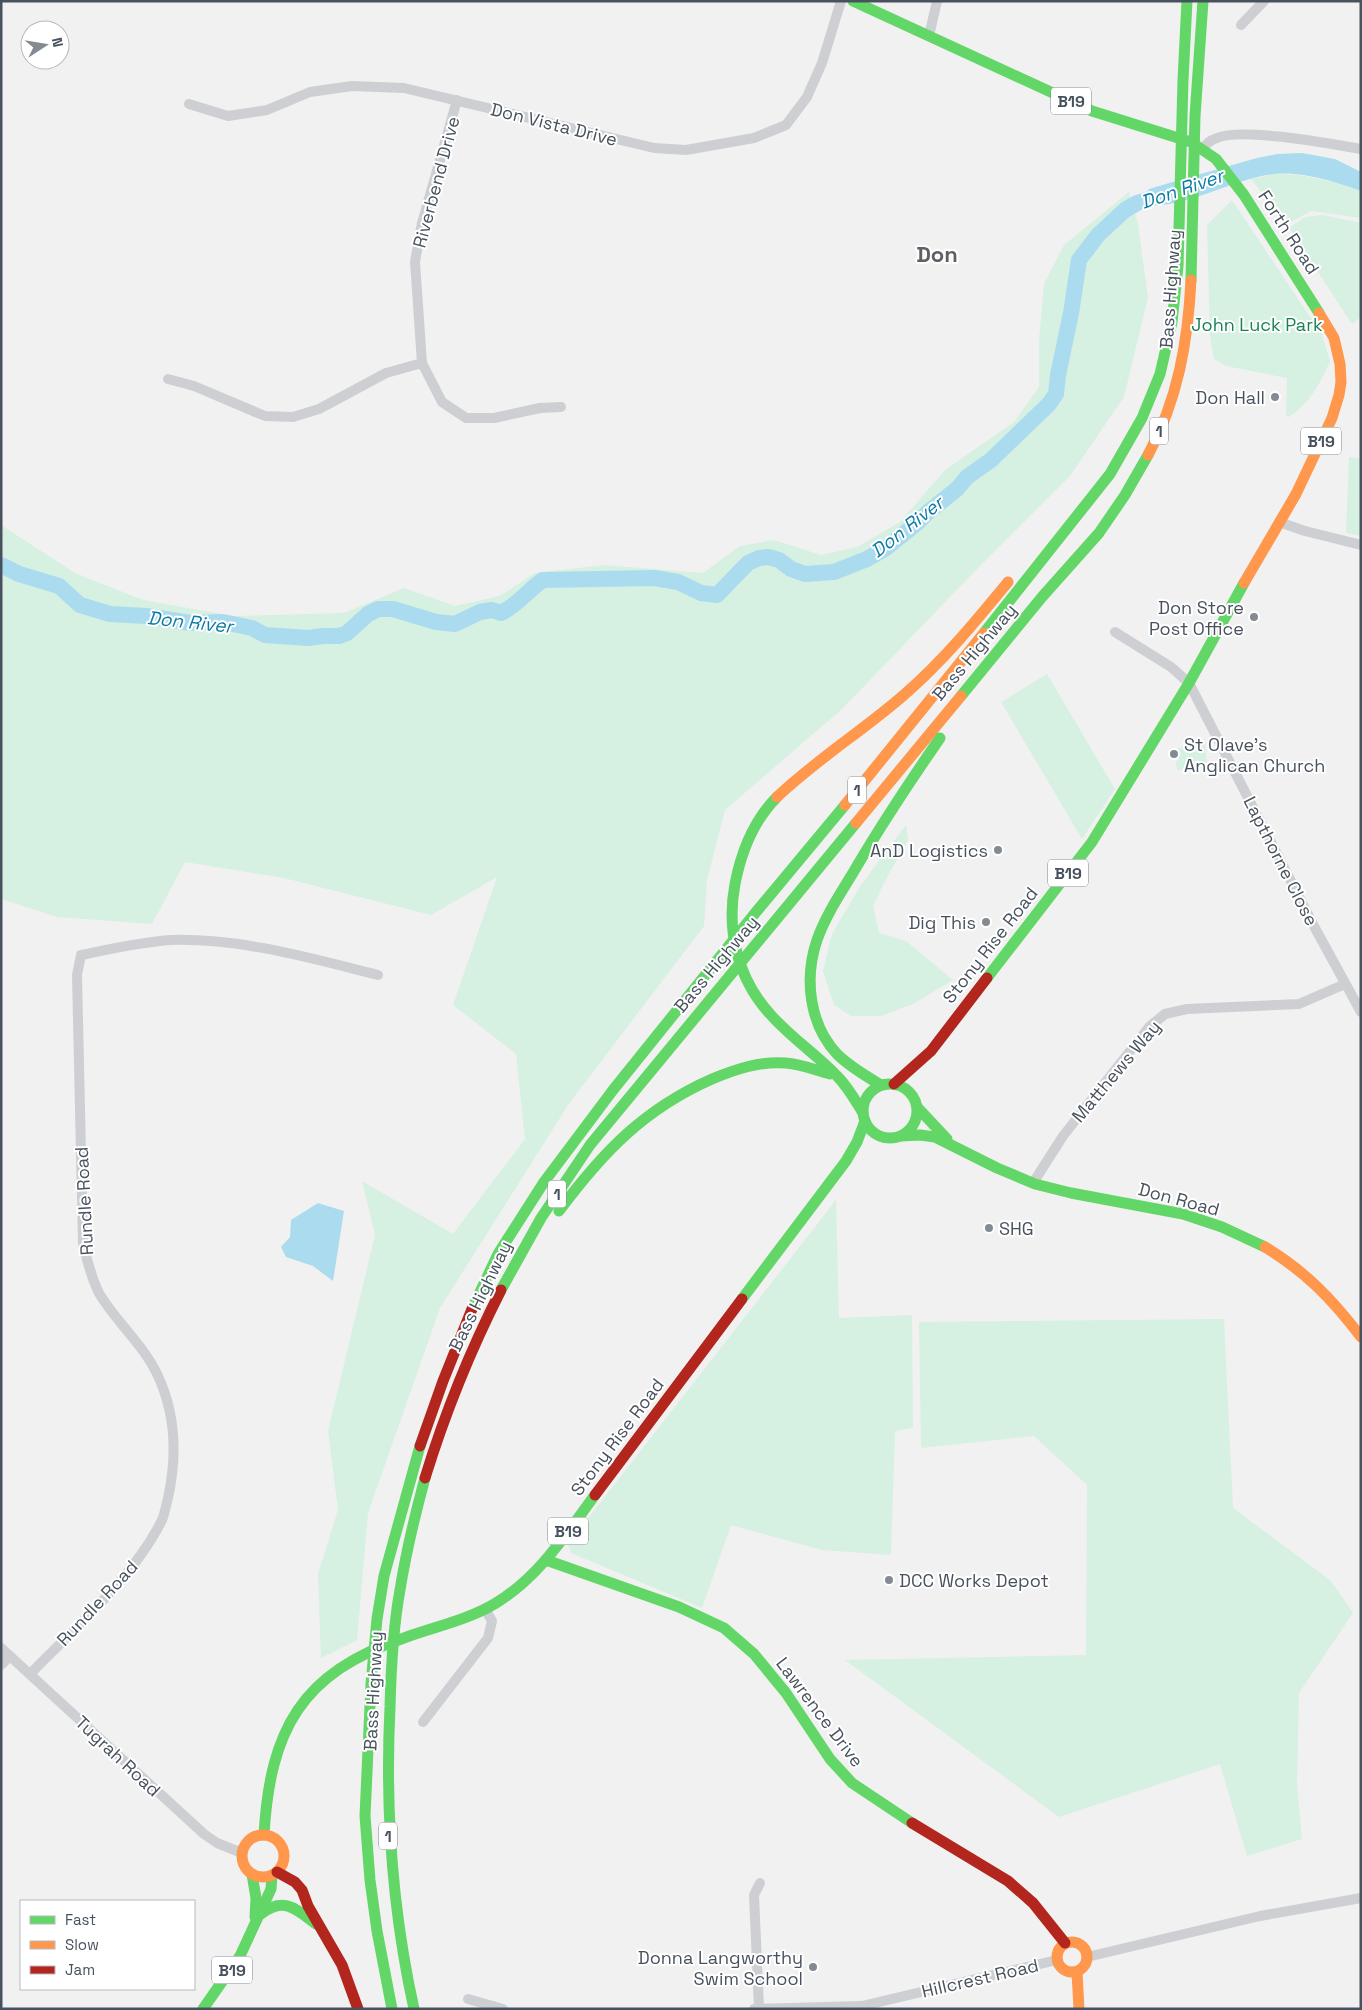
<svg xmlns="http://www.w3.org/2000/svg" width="1362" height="2010" viewBox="0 0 1362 2010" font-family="'Space Grotesk',sans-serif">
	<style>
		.green { fill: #d6f0e2 }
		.water { fill: #abdbee }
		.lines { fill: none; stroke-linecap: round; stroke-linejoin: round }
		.river { stroke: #abdbee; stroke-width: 16 }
		.street { stroke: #cdcfd2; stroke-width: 10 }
		.fast { stroke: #63d668; stroke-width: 11 }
		.slow { stroke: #ff974d; stroke-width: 11 }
		.jam { stroke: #b3261e; stroke-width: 11 }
		.poi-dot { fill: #848a91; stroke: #fff; stroke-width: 2 }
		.labels { text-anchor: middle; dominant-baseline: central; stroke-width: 4; stroke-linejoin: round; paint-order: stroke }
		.shield { fill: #fff; stroke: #7f868e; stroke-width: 1 }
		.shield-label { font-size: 16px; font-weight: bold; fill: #48525e }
		.street-label { font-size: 18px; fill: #48525e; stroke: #fff }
		.park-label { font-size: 18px; fill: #168254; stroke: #fff }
		.poi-label { font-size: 18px; fill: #48525e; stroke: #fff; text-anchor: end }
		.water-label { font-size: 19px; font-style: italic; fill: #0b7aa7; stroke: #fff }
		.district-label { font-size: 22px; font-weight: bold; fill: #5d6065; stroke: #fff }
	</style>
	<rect width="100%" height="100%" fill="#f2f1f1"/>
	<g class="green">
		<path d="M1274 174C1303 174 1333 180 1361 191V218L1311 211 1287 224 1251 179Z"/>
		<polygon points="1129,192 1138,225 1148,297 1124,397 1070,476 974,572 842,709 725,810 707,880 704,926 568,1105 440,1308 368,1513 357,1640 321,1658 318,1574 338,1510 328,1431 375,1235 362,1181 453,1234 525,1139 516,1054 453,1005 497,877 431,915 284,878 185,862 152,924 57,917 1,899 1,525 75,573 143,600 234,616 344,613 404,588 455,606 500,596 535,573 604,565 703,573 740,546 774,540 821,555 857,547 900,522 945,470 1014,422 1039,387 1039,340 1044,284 1064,245"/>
		<path d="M1232 200 1314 323 1320 329 1330 361C1320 384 1310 403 1289 417L1286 416 1287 378 1226 366 1214 359 1210 335 1207 225Z"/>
		<polygon points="1323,215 1361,223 1361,317 1352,324 1289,228 1305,217"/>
		<polygon points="1349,457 1361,459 1361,536 1346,533"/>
		<polygon points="1047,674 1115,789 1082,839 1001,702"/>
		<polygon points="1205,744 1207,767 1177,770 1176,761 1179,760 1178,748 1182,748 1182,746"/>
		<polygon points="906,825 908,840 885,881 873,906 879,933 906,941 953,980 913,1004 881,1016 851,1016 834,1005 823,971 832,934 861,885"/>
		<polygon points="836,1200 839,1318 912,1315 913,1428 895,1431 891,1555 822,1550 731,1525 702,1608 571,1553 568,1544"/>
		<polygon points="1224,1319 1233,1508 1331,1581 1353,1613 1299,1693 1297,1783 1302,1839 1247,1856 1220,1764 1059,1817 845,1660 1086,1655 1087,1485 1034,1436 921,1448 919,1322"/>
	</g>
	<g class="water">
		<path d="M1302 153 1335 159 1361 172V191C1337 182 1301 171 1275 174 1234 177 1176 215 1137 203L1149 189 1176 181 1257 158 1277 154Z"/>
		<polygon points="318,1203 344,1211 333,1281 313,1266 286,1257 281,1247 290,1237 291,1220"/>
	</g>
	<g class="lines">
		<path class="river" d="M1 565 19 574 59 586 80 605 110 614 146 616 191 623 223 622 252 628 265 635 308 638 323 636H339L347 633 368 614 378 609H393L436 622 455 624 480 612 492 610 501 613C518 605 528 590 543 580L654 578 678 582 701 593 717 595 748 563 759 558 768 557 779 560 791 569 805 574 834 572 867 559 886 548 916 524 928 512 957 489 967 477 991 460 1049 404 1056 394 1058 375 1071 313 1079 260 1098 235 1125 210 1137 203 1159 196"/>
		<g class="street">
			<polyline points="1241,25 1264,1"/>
			<polyline points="929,36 937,1"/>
			<polyline points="457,100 422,223 415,262 422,363 442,402 466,418 494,418 540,408 561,407"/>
			<polyline points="189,104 228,116 267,110 310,92 352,86 404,88 654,148 686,150 754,138 786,125 807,97 822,63 841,1"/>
			<path d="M1202 150C1205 145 1211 140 1217 138 1242 127 1331 144 1361 149"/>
			<polyline points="168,379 194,386 265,416 293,417 319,409 386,373 422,363"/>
			<polyline points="1279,522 1305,531 1361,545"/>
			<polyline points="1115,632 1171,667 1189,683 1315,928 1361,1012"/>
			<polyline points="1033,1183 1063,1136 1149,1027 1165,1014 1187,1009 1299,1004 1345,984"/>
			<polyline points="1,1648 204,1834 217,1843 242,1853"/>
			<polyline points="1,1665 10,1656"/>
			<path d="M30 1674C75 1628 134 1577 162 1520 165 1513 166 1505 168 1498 177 1457 176 1415 158 1376 144 1345 116 1322 99 1293 91 1277 87 1260 83 1243L77 975 81 955C110 949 141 942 171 940 241 938 310 958 378 975"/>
			<polyline points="423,1722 488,1638 492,1621 485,1609"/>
			<polyline points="1087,1957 1260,1916 1361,1898"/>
			<polyline points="468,1999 503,2009"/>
			<polyline points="754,2009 862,2006 1057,1960"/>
			<polyline points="759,2009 754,1895 760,1883"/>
		</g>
		<g class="fast">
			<polyline points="853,1 1092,111 1191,142 1216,159 1244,195 1319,313"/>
			<polyline points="1191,280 1195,116 1203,1"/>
			<polyline points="984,633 1110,474 1142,418 1160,374 1172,322 1178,266 1183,80 1187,1"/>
			<polyline points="961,696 1042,597 1099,533 1125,495 1148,455"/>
			<path d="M777 797C754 820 741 853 735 884 726 931 738 979 770 1014 790 1037 816 1054 837 1076 848 1087 855 1100 863 1113"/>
			<polyline points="987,978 1092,842 1189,683 1244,583"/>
			<circle cx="890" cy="1111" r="27"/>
			<path d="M881 1085C866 1076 850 1067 837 1054 809 1024 804 978 817 940 826 914 843 890 857 866 883 822 911 780 940 738"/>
			<polyline points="917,1107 947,1139"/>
			<polyline points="901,1136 920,1135 935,1137 997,1168 1035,1184 1071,1193 1183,1214 1222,1227 1265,1247"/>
			<path d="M559 1211C603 1152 644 1109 712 1079 736 1069 760 1061 786 1063 801 1064 815 1070 830 1074"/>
			<polyline points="501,1290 541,1218 590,1145 856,823"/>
			<polyline points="742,1299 846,1161 857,1142 865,1121"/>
			<polyline points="472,1309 498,1254 544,1182 613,1090 756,912 845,805"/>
			<polyline points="546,1560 679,1607 724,1628 754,1654 786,1693 830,1759 852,1783 912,1823"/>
			<path d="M264 1835C270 1730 301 1673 404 1638 434 1627 468 1620 496 1603 539 1577 566 1534 595 1495"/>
			<polyline points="252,1874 256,1898 255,1917"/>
			<path d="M261 1914C284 1896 296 1909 316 1924"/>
			<polyline points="203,2009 240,1956 271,1889 272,1875"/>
			<polyline points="392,2009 377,1931 370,1880 365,1816 371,1684 377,1619 384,1576 420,1446"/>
			<path d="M414 2009C392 1909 385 1809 390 1707 391 1668 393 1628 400 1590 406 1552 415 1515 425 1478"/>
		</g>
		<g class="slow">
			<path d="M1148 455C1178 400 1188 341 1191 280"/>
			<polyline points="1244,583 1296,494 1332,418 1339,395 1341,382 1340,364 1334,338 1319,313"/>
			<path d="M777 797C817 759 864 730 905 694 943 661 976 621 1008 582"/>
			<polyline points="845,805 984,633"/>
			<polyline points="856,823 961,696"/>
			<path d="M1265 1247C1306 1272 1332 1299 1361 1337"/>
			<circle cx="263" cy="1856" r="21"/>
			<circle cx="1072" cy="1957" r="15"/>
			<polyline points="1077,1972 1079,2009"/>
		</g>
		<g class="jam">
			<polyline points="894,1084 931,1051 987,978"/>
			<polyline points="420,1446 443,1381 472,1309"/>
			<path d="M425 1478C445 1413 470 1351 501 1290"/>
			<polyline points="595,1495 742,1299"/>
			<polyline points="912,1823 1008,1881 1033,1903 1065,1943"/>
			<polyline points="277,1872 295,1882 302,1890 308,1906 342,1965 358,2009"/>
		</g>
	</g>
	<g class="poi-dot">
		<circle cx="1275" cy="397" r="5"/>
		<circle cx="1254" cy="617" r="5"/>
		<circle cx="1174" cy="754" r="5"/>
		<circle cx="998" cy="850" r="5"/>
		<circle cx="986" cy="922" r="5"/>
		<circle cx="989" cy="1228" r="5"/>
		<circle cx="889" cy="1580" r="5"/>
		<circle cx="813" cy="1967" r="5"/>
	</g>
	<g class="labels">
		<g class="shield">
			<rect x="1051" y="87.5" width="40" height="27" rx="4"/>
			<rect x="1150" y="417.5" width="18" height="27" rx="4"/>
			<rect x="1301" y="427.5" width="40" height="27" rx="4"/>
			<rect x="848" y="776.5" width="18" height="27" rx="4"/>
			<rect x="1048" y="859.5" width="40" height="27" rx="4"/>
			<rect x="548" y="1180.5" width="18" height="27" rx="4"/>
			<rect x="548" y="1517.5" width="40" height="27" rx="4"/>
			<rect x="379" y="1822.5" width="18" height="27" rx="4"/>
			<rect x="212" y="1956.5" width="40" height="27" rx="4"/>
		</g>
		<g class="shield-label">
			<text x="1071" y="101">B19</text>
			<text x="1159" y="431">1</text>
			<text x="1321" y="441">B19</text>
			<text x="857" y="790">1</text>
			<text x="1068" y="873">B19</text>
			<text x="557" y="1194">1</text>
			<text x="568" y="1531">B19</text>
			<text x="388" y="1836">1</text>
			<text x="232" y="1970">B19</text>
		</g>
		<g class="street-label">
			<text transform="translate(554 124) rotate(14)">Don Vista Drive</text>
			<text transform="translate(436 182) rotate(-75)">Riverbend Drive</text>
			<text transform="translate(1289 232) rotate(57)">Forth Road</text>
			<text transform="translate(1170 289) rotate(-86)">Bass Highway</text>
			<text transform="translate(974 652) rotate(-50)">Bass Highway</text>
			<text transform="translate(1281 861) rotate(63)">Lapthorne Close</text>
			<text transform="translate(990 945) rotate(-52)">Stony Rise Road</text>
			<text transform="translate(716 964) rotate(-50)">Bass Highway</text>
			<text transform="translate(1116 1071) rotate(-50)">Matthews Way</text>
			<text transform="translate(1179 1199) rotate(15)">Don Road</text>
			<text transform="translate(84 1201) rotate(-93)">Rundle Road</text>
			<text transform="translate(480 1296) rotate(-64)">Bass Highway</text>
			<text transform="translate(617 1437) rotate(-53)">Stony Rise Road</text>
			<text transform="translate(97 1603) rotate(-47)">Rundle Road</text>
			<text transform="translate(373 1691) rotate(-87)">Bass Highway</text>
			<text transform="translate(820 1712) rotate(53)">Lawrence Drive</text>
			<text transform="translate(118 1756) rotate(43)">Tugrah Road</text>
			<text transform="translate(980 1978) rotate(-13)">Hillcrest Road</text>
		</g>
		<g class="park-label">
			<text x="1257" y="324">John Luck Park</text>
		</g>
		<g class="poi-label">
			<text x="1265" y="397">Don Hall</text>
			<text x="1244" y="607">Don Store<tspan x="1244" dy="21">Post Office</tspan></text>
			<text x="1184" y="744" text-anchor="start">St Olave's<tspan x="1184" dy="21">Anglican Church</tspan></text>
			<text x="988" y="850">AnD Logistics</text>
			<text x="976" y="922">Dig This</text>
			<text x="999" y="1228" text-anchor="start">SHG</text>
			<text x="899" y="1580" text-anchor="start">DCC Works Depot</text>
			<text x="803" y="1957">Donna Langworthy<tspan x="803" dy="21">Swim School</tspan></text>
		</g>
		<g class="water-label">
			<text transform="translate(1182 189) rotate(-19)">Don River</text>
			<text transform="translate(907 527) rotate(-38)">Don River</text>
			<text transform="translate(190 622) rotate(6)">Don River</text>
		</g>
		<g class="district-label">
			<text x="937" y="254">Don</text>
		</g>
	</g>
	<rect width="1362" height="2010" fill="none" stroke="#48525e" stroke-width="5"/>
	<rect x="20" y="1900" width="175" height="90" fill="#ffffff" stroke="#b6babf"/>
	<rect x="30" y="1916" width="25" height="8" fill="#63d668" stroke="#b6babf"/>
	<text x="65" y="1925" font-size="15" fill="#48525e">Fast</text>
	<rect x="30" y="1941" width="25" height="8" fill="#ff974d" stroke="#b6babf"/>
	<text x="65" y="1950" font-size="15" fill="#48525e">Slow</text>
	<rect x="30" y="1966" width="25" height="8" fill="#b3261e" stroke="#b6babf"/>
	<text x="65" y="1975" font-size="15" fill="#48525e">Jam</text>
	<g transform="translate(45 45) rotate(78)"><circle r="24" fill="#ffffff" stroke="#b6babf"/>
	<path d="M0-4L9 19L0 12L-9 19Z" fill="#848a91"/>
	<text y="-8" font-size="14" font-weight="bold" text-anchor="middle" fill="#48525e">N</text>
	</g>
</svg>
